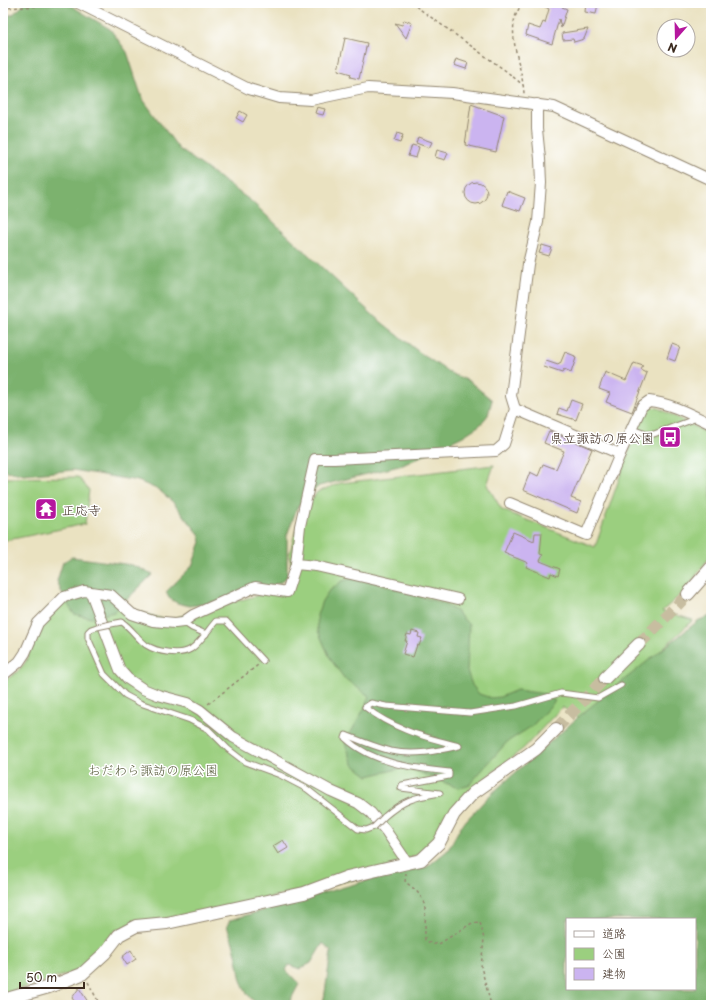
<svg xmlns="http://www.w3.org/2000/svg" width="714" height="1008" viewBox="0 0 714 1008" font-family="'Playpen Sans','Klee One',sans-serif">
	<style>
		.green { fill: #9bcf7f; stroke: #6b7c4e }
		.forest { fill: #7cb26e; stroke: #5c6e46; fill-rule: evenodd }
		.building { fill: #cbb4f0 }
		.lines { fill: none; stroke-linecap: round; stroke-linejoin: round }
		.tertiary-tunnel { stroke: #c7bda0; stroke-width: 12; stroke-dasharray: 12 6; stroke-linecap: butt }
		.service-casing { stroke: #928670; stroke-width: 7 }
		.minor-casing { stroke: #928670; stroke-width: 12 }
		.tertiary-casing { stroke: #928670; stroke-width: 14 }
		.path { stroke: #928670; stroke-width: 1.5; stroke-dasharray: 3 3; stroke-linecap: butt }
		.service { stroke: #fff; stroke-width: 5 }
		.minor { stroke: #fff; stroke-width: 10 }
		.tertiary { stroke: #fff; stroke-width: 12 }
		.service-bridge-casing { stroke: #928670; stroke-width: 7; stroke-linecap: butt }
		.service-bridge { stroke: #fff; stroke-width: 5 }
		.labels { text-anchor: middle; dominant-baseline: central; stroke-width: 3; stroke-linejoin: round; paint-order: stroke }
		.poi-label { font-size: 13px; fill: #3b2a1e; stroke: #fff; text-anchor: end }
		.park-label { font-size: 13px; fill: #585c3b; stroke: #fff }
	</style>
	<rect width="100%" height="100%" fill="#fff"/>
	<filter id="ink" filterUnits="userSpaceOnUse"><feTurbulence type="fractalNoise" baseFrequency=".025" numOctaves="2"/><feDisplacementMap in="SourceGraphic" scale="8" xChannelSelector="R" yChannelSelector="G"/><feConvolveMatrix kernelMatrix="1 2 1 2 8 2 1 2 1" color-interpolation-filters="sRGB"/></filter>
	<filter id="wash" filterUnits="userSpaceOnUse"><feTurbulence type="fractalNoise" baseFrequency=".012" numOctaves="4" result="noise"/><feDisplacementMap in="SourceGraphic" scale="16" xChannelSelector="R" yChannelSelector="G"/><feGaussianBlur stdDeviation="0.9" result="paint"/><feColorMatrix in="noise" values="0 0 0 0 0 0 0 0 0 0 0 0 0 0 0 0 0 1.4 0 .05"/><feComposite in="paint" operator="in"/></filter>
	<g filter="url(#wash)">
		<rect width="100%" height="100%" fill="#eae2c1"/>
		<g class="green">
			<polygon points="650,407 658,408 711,435 711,555 684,592 662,611 693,620 629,680 578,717 562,707 524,748 479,783 435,841 420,854 357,879 116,930 81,970 3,994 3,682 17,672 25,663 42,624 74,591 166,620 289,587 293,570 289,556 298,522 317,492 341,483 494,465 487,485 502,510 595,547 642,414"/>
			<polygon points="78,477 89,490 85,524 3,541 3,478"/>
		</g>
		<g class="forest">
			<polygon points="26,3 69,3 78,10 110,29 127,52 142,98 179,149 203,166 251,201 375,317 419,352 450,373 469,381 492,400 488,415 480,425 463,436 403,465 319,486 305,497 297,508 287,535 287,577 281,582 267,588 205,604 190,606 177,603 169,598 166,592 192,566 201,542 199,534 190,523 174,503 159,490 138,481 73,470 24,475 3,470 3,15 12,15"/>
			<polygon points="72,557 132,565 153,574 114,612 91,618 74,614 64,598 57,581 63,562"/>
			<polygon points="358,577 441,603 456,611 469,625 467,671 472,685 479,694 491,698 500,697 517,690 545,694 555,701 532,726 507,742 468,786 458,788 411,769 398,769 368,776 353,764 345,743 365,707 369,696 344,678 331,660 318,631 317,615 322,601 328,592 342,581"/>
			<path d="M711 616V1005H318L324 999 331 952 323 943 311 963 300 969 289 965 286 970 299 984 288 1005H258C238 988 241 976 236 954 234 944 230 935 227 926L230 920 393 873 427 867 448 850 461 826 489 796 584 712 699 620ZM567 919H695V989H567Z"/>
		</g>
		<g id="blocks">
			<g class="building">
				<polygon points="538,3 564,3 562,7 567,9 561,28 559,19 552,44 526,35 528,25 540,29 543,22 545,23 549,9"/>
				<polygon points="586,3 598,3 596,14 585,12"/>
				<polygon points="404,20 412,23 406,38 395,23 402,25"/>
				<polygon points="588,29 584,39 574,42 573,39 563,40 562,33"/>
				<polygon points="345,38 367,43 359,79 350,77 351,74 338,70"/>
				<polygon points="456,59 468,63 466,69 454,65"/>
				<polygon points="471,104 504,116 496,152 465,145"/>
				<polygon points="317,107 325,109 323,115 315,113"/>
				<polygon points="240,111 247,115 243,122 236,118"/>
				<polygon points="397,133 403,135 400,143 394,141"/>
				<polygon points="418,137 432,142 429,148 416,143"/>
				<polygon points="412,145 419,147 416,158 408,156"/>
				<polygon points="437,150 448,153 445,160 435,157"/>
				<circle cx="476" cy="193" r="11"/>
				<polygon points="507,191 525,198 520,211 502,205"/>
				<polygon points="542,245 552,248 549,256 539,253"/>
				<polygon points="672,344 680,347 675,361 667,358"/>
				<polygon points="565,352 575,356 574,357 576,358 571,373 564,370 562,373 544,367 546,361 558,365 559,364 560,364"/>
				<polygon points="634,363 643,366 641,370 647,373 632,412 606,402 610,393 599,389 605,372 626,381"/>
				<polygon points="571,400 582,404 576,420 557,414 559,408 567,411"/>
				<polygon points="549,431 592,449 571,498 581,502 577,513 523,490 530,472 538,476 543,464 556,469 564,451 544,443"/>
				<polygon points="513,532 534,541 535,533 542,533 540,554 543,555 540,561 560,569 558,576 551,573 550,577 526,567 528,563 504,553"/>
				<polygon points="412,631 419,633 418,637 422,638 419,646 417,645 413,657 403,654 407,641 405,641 407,634 411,635"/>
				<polygon points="283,840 288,848 278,854 273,846"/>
				<polygon points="131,950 136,959 127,965 122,957"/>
				<polygon points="79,988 90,1005 77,1005 72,998"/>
			</g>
		</g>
	</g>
	<g filter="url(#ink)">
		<use href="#blocks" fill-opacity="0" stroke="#928670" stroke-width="1"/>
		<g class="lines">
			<g class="tertiary-tunnel">
				<polyline points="639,644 688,594"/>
				<polyline points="556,729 605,678"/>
			</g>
			<g class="service-casing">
				<g id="service">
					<polyline points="632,429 646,434 654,434 697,418"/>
					<polyline points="183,622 192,628 206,634"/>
					<path d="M111 624 122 622C131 628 137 638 146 645 157 652 180 656 191 649 201 642 208 630 216 621H226L263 661"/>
					<polyline points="97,627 91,629 88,632 88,638 104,674 125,695 140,703 190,720 208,729 228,749 245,762 280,775 307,789 358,829 366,830 374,827"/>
					<path d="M384 817C403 800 415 797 440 793L401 788 402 785 449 776V772C413 768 373 764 345 738L346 735C361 741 375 747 391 751 414 756 437 751 459 746 425 737 394 730 365 707L371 703 386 706 470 713 516 706 561 693 598 698 621 685"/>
				</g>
			</g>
			<g class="minor-casing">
				<g id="minor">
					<polyline points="78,3 249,89 279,98 311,100 368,88 452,93 554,107 711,180"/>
					<polyline points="515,409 620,454"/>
					<path d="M510 503 586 535 620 454 642 406 649 401C670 403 692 415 711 424"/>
					<polyline points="296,564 300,526 315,459 334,459 496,451 504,444 515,409 511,396 528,264 538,222 541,183 540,159 537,129 537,104"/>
					<polyline points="91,593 120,670 128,679 143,689 158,695 188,703 200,710 233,737 331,791 358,803 371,813 386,831 407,862"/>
					<polyline points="3,675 19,662 25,653 38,623 64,597 84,591 111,595 132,614 153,621 175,623 183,622 193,615 255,587 287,592 296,564 316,566 458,599"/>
				</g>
			</g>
			<g class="tertiary-casing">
				<g id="tertiary">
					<polyline points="688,594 711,568"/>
					<polyline points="605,678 639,644"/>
					<polyline points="3,1000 49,987 82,974 105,953 119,935 136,926 167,923 304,893 347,877 421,860 439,843 454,814 473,793 536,749 556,729"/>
				</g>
			</g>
			<g class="path">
				<polyline points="411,3 506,71 523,85"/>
				<path d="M522 3C520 7 517 12 515 17 509 43 523 69 524 94"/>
				<polyline points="3,8 45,6 60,3"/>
				<polyline points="208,704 258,665"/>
				<path d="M406 873 405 882C432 900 424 912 425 940L432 944H439L472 923 480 922 484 939 481 967 491 1005"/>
				<polyline points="88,982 100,1005"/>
			</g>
			<use href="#service" class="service"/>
			<use href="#minor" class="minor"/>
			<use href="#tertiary" class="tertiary"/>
			<g class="service-bridge-casing">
				<g id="service-bridge">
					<polyline points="97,627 111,624"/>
					<polyline points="374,827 384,817"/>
				</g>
			</g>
			<use href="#service-bridge" class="service-bridge"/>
		</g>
	</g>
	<defs>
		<g id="bus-square" transform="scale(1.15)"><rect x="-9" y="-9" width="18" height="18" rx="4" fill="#b5179e" stroke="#fff"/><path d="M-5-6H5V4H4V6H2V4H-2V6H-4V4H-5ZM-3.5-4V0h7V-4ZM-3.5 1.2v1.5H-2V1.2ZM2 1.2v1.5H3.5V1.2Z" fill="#fff"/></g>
		<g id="temple-square" transform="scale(1.15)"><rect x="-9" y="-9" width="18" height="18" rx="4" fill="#b5179e" stroke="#fff"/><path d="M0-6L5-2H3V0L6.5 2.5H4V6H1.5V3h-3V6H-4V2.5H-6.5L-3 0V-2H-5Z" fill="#fff"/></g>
	</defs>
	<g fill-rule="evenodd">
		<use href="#bus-square" x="670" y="437"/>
		<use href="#temple-square" x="46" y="509"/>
	</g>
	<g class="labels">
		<g class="poi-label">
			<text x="654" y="437">県立諏訪の原公園</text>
			<text x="62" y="509" text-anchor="start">正応寺</text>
		</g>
		<g class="park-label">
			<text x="153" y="769">おだわら諏訪の原公園</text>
		</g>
	</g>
	<rect width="714" height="1008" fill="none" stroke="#fff" stroke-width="16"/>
	<rect x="566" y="918" width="130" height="72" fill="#ffffff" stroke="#b1aaa5"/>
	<rect x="574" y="931" width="20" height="6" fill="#ffffff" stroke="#b1aaa5"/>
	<text x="602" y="938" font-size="12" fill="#3b2a1e">道路</text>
	<rect x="574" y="948" width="20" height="12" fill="#9bcf7f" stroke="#b1aaa5"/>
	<text x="602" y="958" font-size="12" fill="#3b2a1e">公園</text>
	<rect x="574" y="968" width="20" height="12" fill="#cbb4f0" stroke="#b1aaa5"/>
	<text x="602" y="978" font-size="12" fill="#3b2a1e">建物</text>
	<g transform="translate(676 38) rotate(200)"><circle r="19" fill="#ffffff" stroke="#b1aaa5"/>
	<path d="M0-3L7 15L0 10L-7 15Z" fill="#b5179e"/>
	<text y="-6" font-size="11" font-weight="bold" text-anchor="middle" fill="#3b2a1e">N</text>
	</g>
	<path d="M20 982v6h64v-6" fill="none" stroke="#3b2a1e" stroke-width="2"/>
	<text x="26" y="982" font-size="12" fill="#3b2a1e" stroke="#ffffff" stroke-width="3" paint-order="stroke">50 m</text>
</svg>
